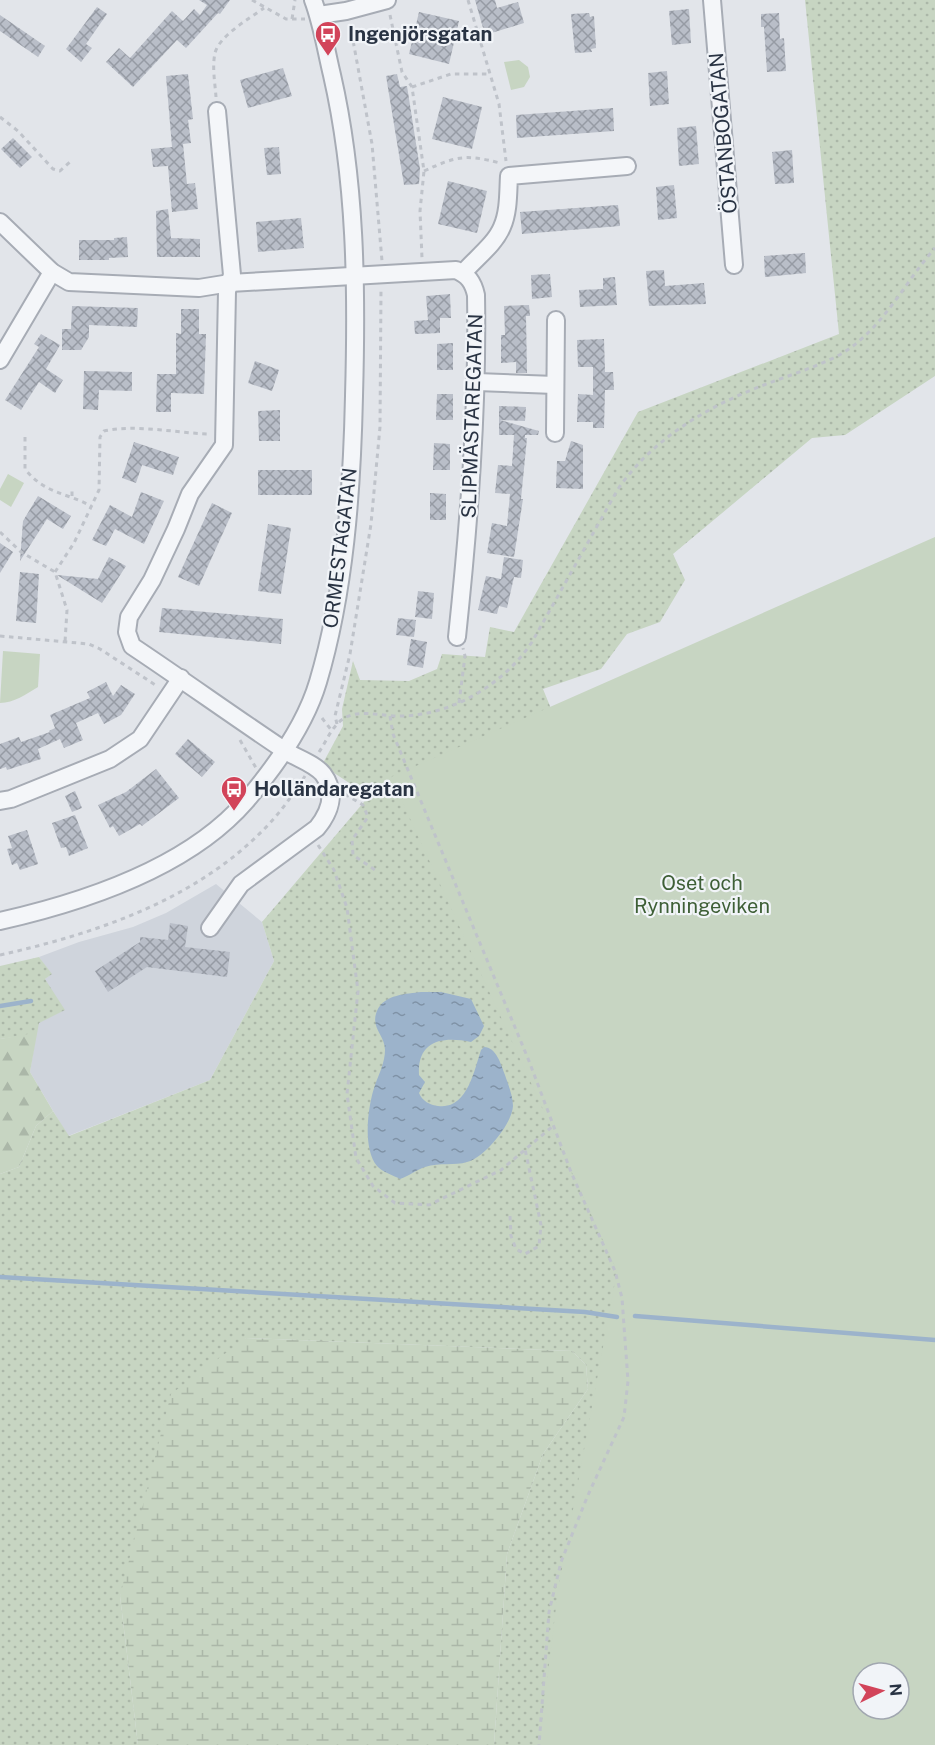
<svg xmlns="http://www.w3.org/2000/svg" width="935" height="1745" viewBox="0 0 935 1745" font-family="'Public Sans',sans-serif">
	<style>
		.built { fill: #cfd4dc }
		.grass { fill: url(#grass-dots); fill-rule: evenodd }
		.forest { fill: url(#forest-firs) }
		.wetland { fill: url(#wetland-marsh) }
		.park { fill: #c7d5c2; fill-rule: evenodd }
		.water { fill: url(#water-ripples) }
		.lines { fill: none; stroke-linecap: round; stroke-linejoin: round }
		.stream { stroke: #9cb3cb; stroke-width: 4.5 }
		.building { fill: url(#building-cross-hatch) }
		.minor-casing { stroke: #a7acb5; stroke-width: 20 }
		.path { stroke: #bfc3ca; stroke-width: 3; stroke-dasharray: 4.5 4.5; stroke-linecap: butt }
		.minor { stroke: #f4f6f9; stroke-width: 16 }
		.labels { text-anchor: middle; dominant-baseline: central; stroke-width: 4.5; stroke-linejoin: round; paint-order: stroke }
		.poi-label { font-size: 20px; font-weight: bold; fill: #293343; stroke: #f1f4f8; text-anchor: start }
		.street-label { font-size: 20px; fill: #293343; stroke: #f1f4f8 }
		.park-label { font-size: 20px; fill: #3e5f36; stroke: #f1f4f8 }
	</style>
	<defs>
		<pattern id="grass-dots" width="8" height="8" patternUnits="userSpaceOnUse" patternTransform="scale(1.5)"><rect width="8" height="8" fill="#c7d5c2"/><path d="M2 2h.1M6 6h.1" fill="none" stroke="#abb7a8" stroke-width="1.8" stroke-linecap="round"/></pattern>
		<pattern id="forest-firs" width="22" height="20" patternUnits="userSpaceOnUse" patternTransform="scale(1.5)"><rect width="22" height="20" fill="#c7d5c2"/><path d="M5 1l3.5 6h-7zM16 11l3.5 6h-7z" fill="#abb7a8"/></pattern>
		<pattern id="wetland-marsh" width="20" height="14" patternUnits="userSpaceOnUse" patternTransform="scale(1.5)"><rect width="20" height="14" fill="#c7d5c2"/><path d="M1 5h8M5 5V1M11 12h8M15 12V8" fill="none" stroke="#abb7a8"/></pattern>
		<pattern id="water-ripples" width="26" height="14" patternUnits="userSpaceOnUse" patternTransform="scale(1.5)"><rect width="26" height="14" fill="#9cb3cb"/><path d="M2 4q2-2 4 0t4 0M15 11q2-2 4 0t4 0" fill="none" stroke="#7f92a6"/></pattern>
		<pattern id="building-cross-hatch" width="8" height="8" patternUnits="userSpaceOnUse" patternTransform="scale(1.5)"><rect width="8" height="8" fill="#b9bec8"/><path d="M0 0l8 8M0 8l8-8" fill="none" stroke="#969ba4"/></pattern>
	</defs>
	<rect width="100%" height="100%" fill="#e2e5ea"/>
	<polygon class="built" points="216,884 262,922 274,961 210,1080 68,1136 30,1072 45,979 51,974 39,957 79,942 133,927 166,913"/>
	<g class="grass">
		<path d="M805 0H935V376L845 435 812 438 673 554 685 580 660 622 627 634 601 669 543 689 935 1649V1730L580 1745H494L507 1554 543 1454 588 1389 586 1365 572 1351 246 1338 120 1596 138 1745H0V1174L19 1167 36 1126 53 1111 69 1136 210 1080 274 961 262 922 369 796 322 765 343 726 342 709 353 661 360 680 409 681 437 669 442 654 485 657 490 627 514 632 638 412 839 334ZM863 1673H899V1709H863Z"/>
		<polygon points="39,957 52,974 45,979 65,1010 39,1023 37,1034 0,1039 0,966"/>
	</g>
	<polygon class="forest" points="28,1034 37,1034 30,1072 53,1111 36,1126 19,1167 0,1174 0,1039"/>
	<polygon class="wetland" points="246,1338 572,1351 586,1365 588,1389 543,1454 507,1554 494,1745 138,1745 120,1596 171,1394"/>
	<g class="park">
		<polygon points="519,60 528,67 530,77 524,87 511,90 504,62"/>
		<polygon points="8,474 24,483 11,507 0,500 0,489"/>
		<path d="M935 537V1745H539L558 1591 617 1271 391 777ZM863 1673H899V1709H863Z"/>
		<path d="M3 651 40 654 38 687C26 694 14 703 0 703Z"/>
	</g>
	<path class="water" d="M421 992H441L471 999 484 1026 479 1036 471 1042C443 1036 417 1040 419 1075L425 1082 419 1093C422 1101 430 1105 438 1106 467 1110 474 1071 481 1050L484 1047C496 1047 501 1064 505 1075 508 1084 513 1096 513 1106 512 1124 484 1158 467 1162 455 1166 440 1162 425 1167 416 1170 409 1176 400 1179 393 1175 382 1172 377 1166 362 1148 368 1105 375 1085 379 1074 385 1062 385 1050 385 1035 370 1028 377 1011 384 994 407 994 421 992Z"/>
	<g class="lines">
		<g class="stream">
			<polyline points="0,1006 31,1001"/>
			<polyline points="0,1277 585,1312 617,1317"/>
			<polyline points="635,1316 935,1340"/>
		</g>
	</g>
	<g class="building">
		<polygon points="199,0 230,0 220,14 218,13 186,48 177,40 133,87 106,62 119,48 130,58 172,11 183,21 194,9 200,15 207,5"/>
		<polygon points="475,0 495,0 497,8 518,2 524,23 485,35"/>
		<polygon points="97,7 107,14 86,44 92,48 81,62 66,49"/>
		<polygon points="689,9 691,43 672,45 669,11"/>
		<polygon points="419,12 459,21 449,64 409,54"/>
		<polygon points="589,13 590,17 594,16 596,48 591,49 592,52 575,53 571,14"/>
		<polygon points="779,13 780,39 784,38 786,71 767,72 764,27 761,27 761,14"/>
		<polygon points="0,15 45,46 38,57 0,31"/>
		<polygon points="283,68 292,96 248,108 240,80"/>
		<polygon points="667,71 669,104 650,106 648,73"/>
		<polygon points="188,74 193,119 188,120 191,143 183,144 187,184 195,183 198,209 172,212 168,166 153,167 151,149 172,147 166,76"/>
		<polygon points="397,74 400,87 407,86 420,169 419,184 404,185 386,76"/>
		<polygon points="443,97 482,107 472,149 432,139"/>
		<polygon points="613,108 614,131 517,138 516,115"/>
		<polygon points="696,126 699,164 679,166 677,128"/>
		<polygon points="13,138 32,157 20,168 1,149"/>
		<polygon points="279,147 281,174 267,175 264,148"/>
		<polygon points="792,150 794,183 775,184 772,152"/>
		<polygon points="448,181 487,191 477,233 438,224"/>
		<polygon points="674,185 677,218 658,220 656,187"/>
		<polygon points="618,205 620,226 522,234 520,212"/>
		<polygon points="168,209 171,238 200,239 200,257 157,257 156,211"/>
		<polygon points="301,218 304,248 258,252 256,222"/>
		<polygon points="127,237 128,257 109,258 109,260 79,260 79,240 114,240 114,238"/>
		<polygon points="805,253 806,273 765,277 764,256"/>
		<polygon points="664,270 665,286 704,283 706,304 649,306 646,271"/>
		<polygon points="550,274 552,297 532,299 531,275"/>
		<polygon points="615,277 617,305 580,307 579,290 603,289 603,278"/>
		<polygon points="450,294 451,318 440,318 440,333 415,334 414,321 428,320 426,296"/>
		<polygon points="529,305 530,316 526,316 527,373 516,373 516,362 501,363 501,335 505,335 504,306"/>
		<polygon points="72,306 138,308 137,327 89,325 89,337 81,350 62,350 62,329 71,329"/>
		<polygon points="181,309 199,309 199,334 206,334 204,394 171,393 171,412 156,412 157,374 176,374 176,333 181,334"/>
		<polygon points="41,334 60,345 46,369 63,380 55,393 39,382 21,410 5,400 39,347 34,344"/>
		<polygon points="604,339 605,372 613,372 614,390 605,390 604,428 593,428 593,422 577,422 578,394 593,395 593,367 578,367 577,340"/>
		<polygon points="453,343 453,370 437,370 437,344"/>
		<polygon points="255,361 279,370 272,391 248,383"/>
		<polygon points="84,371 132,372 132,391 99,390 98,410 83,409"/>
		<polygon points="437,394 453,394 453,420 436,420"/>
		<polygon points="499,406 526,407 525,421 500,420 539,431 538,435 525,435 525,438 527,438 521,499 523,499 514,557 487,553 492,523 507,526 510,494 495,493 498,465 512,466 514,435 499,435"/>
		<polygon points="280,410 280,441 259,441 258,411"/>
		<polygon points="571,441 583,445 583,489 556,488 557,461 565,461"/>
		<polygon points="134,442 179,457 173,475 142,465 136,483 122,478"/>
		<polygon points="434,443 450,444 450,470 433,470"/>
		<rect x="258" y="470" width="54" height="25"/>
		<polygon points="141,492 164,501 144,544 115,529 106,546 92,540 110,505 132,517"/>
		<polygon points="430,493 446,494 446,520 430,520"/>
		<polygon points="38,496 71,516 63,529 47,519 20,561 23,521"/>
		<polygon points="212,503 232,513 199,586 178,577"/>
		<polygon points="268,524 291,528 281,594 258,591"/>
		<polygon points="0,543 13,552 0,573"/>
		<polygon points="109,557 126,566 102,603 57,575 98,579"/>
		<polygon points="504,557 523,560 521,578 514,577 507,608 499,606 497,614 478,610 486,576 501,579"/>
		<polygon points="20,572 39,574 36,623 16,621"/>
		<polygon points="418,591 434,593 432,619 415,617"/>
		<polygon points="162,608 283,619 281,644 159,632"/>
		<polygon points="398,618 416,620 414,637 396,635"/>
		<polygon points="411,639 427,642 423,668 407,665"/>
		<polygon points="106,682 113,696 121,685 135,694 121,715 104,724 98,713 76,723 83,740 64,748 60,739 38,749 41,759 7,770 6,767 0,769 0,744 19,737 21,742 50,732 49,731 55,728 50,715 90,698 87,692"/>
		<polygon points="188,739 215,762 202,777 175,754"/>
		<polygon points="156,769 179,798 142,826 140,824 119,836 113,826 110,828 98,805 126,792"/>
		<polygon points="75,791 82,808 72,812 65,796"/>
		<polygon points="75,815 88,848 69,856 66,847 61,848 52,823"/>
		<polygon points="27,830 38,864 20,870 17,863 12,865 7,849 12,848 8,836"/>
		<polygon points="170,923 188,926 185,947 230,952 227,977 147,967 108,992 95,971 140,942 140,937 168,940"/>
	</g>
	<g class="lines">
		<g class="minor-casing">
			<g id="minor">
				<polyline points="712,0 734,265"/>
				<polyline points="319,15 346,11 387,0"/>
				<path d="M0 222 52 272 69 282 199 288 230 283 456 270C468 275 473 282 476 295 478 409 469 523 457 637"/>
				<path d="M463 273C476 258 495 244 502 227 509 211 508 192 509 176L627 166"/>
				<polyline points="0,360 52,272"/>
				<polyline points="477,382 555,385"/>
				<polyline points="555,433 556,320"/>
				<polyline points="0,801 11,799 110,759 140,739 181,678"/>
				<path d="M0 921C84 902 188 868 246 801 275 767 305 726 318 682 345 591 352 491 354 396 357 289 356 180 332 75 326 50 322 24 313 0"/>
				<path d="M210 928 241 884 317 828C330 812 337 793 323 774 314 763 296 758 284 750 233 716 183 680 132 646L127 632 129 617 152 580 176 529 190 494 224 445 227 291 232 275 217 111"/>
			</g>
		</g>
		<g class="path">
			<polyline points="252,0 286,19 305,19"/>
			<polyline points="468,0 499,104 506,161"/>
			<polyline points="390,15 402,72 412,87 424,171 420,211 422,258"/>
			<polyline points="292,19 295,0"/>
			<polyline points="350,24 372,144 382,261"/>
			<polyline points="412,87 451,74 490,74"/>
			<path d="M216 97C215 83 212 67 215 53 219 36 250 18 264 8"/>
			<polyline points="0,117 18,131 53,169 60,171 70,162"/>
			<path d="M424 171C457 156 465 154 500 163"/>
			<path d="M25 437V469C45 494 65 492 91 506"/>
			<polyline points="72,496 72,488"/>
			<polyline points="0,532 21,552 55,572 67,610 65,642"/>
			<path d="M55 572 74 543 99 490 100 437 104 431C138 424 175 433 209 434"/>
			<polyline points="0,636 89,644 100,649 157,686"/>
			<polyline points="459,703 465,656 463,648"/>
			<polyline points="390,716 393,734 529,1061 571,1172 615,1271 622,1298 628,1381 624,1417 588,1495 561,1562 549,1612 539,1745"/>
			<polyline points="322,718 332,731"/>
			<polyline points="337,724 335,716 350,654 371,524 380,427 381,289"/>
			<polyline points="240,740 256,768"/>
			<path d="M319 752C326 742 332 726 343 719 359 708 383 717 401 716 453 715 504 684 532 642L618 489C654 437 710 405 769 383 793 374 819 366 841 354 883 329 904 283 935 248"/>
			<polyline points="277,786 290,797"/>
			<polyline points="345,794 363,805 368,817 352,840 353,855 375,870"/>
			<polyline points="318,845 334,870 347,908 358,991 347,1094 356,1158 373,1186 395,1203 429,1205 501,1170 553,1126"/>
			<path d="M0 955C98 933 199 899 269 824 283 809 294 793 305 776"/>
			<polyline points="510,1216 511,1236 516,1249 525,1254 539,1246 541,1225 525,1149"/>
		</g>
		<use href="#minor" class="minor"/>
	</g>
	<defs>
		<g id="bus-pin" transform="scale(1.35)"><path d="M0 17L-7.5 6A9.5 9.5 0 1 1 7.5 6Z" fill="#d2445a" stroke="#f1f4f8"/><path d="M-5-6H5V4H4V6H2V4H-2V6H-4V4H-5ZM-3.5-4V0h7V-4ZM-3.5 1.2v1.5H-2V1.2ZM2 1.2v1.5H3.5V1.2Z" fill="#fff"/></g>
	</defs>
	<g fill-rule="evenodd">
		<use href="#bus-pin" x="328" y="34"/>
		<use href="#bus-pin" x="234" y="789"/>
	</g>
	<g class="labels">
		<g class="poi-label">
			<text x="348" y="34">Ingenjörsgatan</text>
			<text x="254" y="789">Holländaregatan</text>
		</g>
		<g class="street-label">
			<text transform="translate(723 133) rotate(-95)">ÖSTANBOGATAN</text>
			<text transform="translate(472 416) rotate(-88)">SLIPMÄSTAREGATAN</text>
			<text transform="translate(340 548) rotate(-83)">ORMESTAGATAN</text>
		</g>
		<g class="park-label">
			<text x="702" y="883">Oset och<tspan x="702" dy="23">Rynningeviken</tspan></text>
		</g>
	</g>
	<g transform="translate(881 1691) rotate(85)"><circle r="28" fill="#f1f4f8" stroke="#a1a7b0" stroke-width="1.5"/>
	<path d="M0-4.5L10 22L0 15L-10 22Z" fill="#d2445a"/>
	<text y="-9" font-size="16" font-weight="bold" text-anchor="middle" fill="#293343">N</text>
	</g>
</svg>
